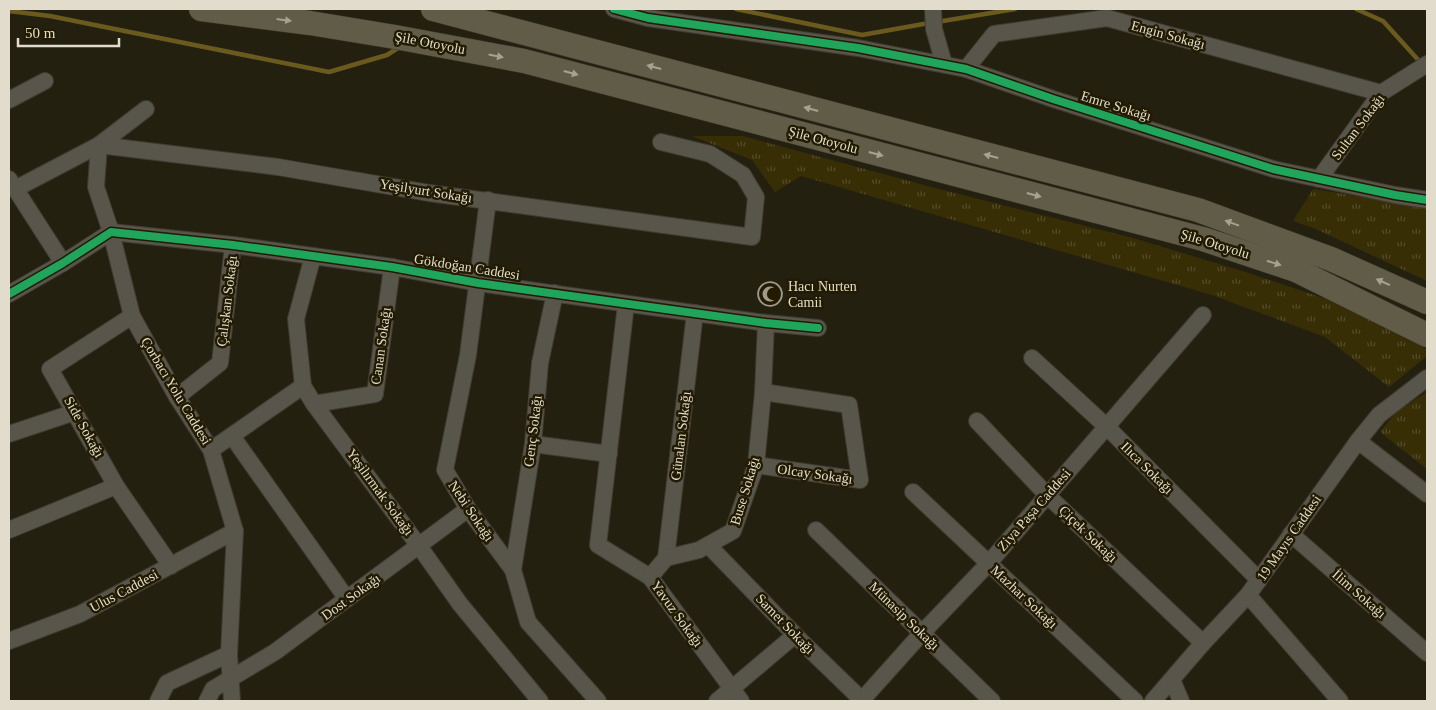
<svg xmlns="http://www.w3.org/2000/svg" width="1436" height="710" viewBox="0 0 1436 710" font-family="Georgia,serif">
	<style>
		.grass { fill: url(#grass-tufts) }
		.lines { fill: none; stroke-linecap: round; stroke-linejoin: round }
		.stream { stroke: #6a5a1d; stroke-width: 4.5 }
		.minor-casing { stroke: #403c31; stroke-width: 18 }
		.highway-casing { stroke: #403c31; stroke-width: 25 }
		.minor { stroke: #58554a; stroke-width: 16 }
		.highway { stroke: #605c47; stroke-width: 24 }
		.cycleway-casing { stroke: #221b01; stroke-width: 11 }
		.cycleway { stroke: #20a55d; stroke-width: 8 }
		.oneway { fill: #a7a290 }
		.labels { text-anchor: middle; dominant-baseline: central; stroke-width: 5; stroke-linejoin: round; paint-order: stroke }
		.street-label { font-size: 14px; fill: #e1dccc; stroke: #221b01 }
		.poi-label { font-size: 14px; fill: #e1dccc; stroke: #221b01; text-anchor: start }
	</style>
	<defs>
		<pattern id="grass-tufts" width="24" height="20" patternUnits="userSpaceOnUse" patternTransform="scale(1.25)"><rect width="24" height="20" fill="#382e06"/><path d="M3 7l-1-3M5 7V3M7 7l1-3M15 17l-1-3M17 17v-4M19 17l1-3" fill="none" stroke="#544c29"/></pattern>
	</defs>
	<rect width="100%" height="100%" fill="#242010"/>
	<g class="grass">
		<polygon points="692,136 743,136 931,187 1133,238 1242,271 1329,300 1427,349 1427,356 1389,387 1325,337 1212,295 801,176 775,192 752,160"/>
		<polygon points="1313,189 1427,207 1427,281 1316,229 1293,221"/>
		<polygon points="1427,392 1427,469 1380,432 1395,413"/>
	</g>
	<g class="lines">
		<g class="stream">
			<polyline points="736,9 862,35 929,23"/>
			<polyline points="1356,9 1383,21 1421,63"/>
			<polyline points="9,11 50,16 329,72 387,55 401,46"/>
			<polyline points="937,22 1015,9"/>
		</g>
		<g class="minor-casing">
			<g id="minor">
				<polyline points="614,9 648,18 858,48 966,69 1053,99 1273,169 1395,195 1427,200"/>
				<polyline points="933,9 934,29 944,64"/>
				<polyline points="966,69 994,34 1107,18 1381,93"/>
				<polyline points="9,100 45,81"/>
				<polyline points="99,145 278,167 429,193 752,237 756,197 743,175 710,154 661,142"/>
				<polyline points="99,145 96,187 111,232 132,316 177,397 211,450 235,531 229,654 232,701"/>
				<polyline points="9,179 63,263"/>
				<polyline points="1319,179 1381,93 1427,64"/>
				<polyline points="15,189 99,145 146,109"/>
				<polyline points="488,200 468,355 445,470 468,509 513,570 528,622 598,701"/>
				<polyline points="313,256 296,319 303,386 314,404 419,546 460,604 540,701"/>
				<polyline points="9,294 63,263 111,232 233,245 392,267 478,283 766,323 818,328"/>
				<polyline points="626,304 598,545 650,577 741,701"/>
				<polyline points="132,316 50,369 116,486 171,566"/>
				<polyline points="1032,358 1107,427 1259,580"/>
				<polyline points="177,397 220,363 233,245"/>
				<polyline points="314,404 375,394 392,267"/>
				<polyline points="977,421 1047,495 1203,643"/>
				<polyline points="9,434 75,412"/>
				<polyline points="232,436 347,599"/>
				<polyline points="1358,441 1427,494"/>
				<polyline points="533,444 609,454"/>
				<polyline points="211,450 303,386"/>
				<polyline points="756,465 860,480 849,405 763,392"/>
				<polyline points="913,492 1135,701"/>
				<polyline points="9,530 116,486"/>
				<polyline points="816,530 992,701"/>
				<polyline points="1291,534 1427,653"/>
				<polyline points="708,545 801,641 863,701"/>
				<polyline points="666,558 695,313"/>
				<polyline points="513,570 533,444 540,363 555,293"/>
				<polyline points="650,577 666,558 699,550 733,531 756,465 763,392 766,323"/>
				<polyline points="1248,595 1340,701"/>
				<polyline points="9,641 80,614 235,531"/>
				<polyline points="1172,680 1181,701"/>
				<polyline points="158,701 167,683 229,654"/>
				<polyline points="207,701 213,689 275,652 468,509"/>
				<polyline points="717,701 795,635"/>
				<polyline points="861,701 922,633 988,564 1203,315"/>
				<polyline points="1153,701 1203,643 1248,595 1358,441 1379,415 1427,378"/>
			</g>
		</g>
		<g class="highway-casing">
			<g id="highway">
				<polyline points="201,9 310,23 395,37 524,61 1203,239 1296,270 1427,335"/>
				<polyline points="433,9 1198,210 1331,259 1427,302"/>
			</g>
		</g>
		<use href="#minor" class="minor"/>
		<use href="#highway" class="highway"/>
		<g class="cycleway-casing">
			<g id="cycleway">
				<polyline points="614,9 648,18 858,48 966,69 1053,99 1273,169 1395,195 1427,200"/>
				<polyline points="9,294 63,263 111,232 233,245 392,267 478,283 766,323 818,328"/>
			</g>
		</g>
		<use href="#cycleway" class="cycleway"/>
	</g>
	<defs><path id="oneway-solid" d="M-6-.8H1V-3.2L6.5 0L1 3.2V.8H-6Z" transform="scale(1.25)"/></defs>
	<g class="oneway">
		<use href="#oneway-solid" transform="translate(284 20) rotate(7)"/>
		<use href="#oneway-solid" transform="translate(496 56) rotate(11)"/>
		<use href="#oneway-solid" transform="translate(654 67) rotate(-165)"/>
		<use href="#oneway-solid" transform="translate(571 73) rotate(15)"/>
		<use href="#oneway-solid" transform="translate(811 109) rotate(-165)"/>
		<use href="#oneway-solid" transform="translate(876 154) rotate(15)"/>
		<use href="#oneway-solid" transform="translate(991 156) rotate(-165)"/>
		<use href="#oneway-solid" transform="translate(1034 195) rotate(15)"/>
		<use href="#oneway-solid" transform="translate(1232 223) rotate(-160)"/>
		<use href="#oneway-solid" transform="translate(1274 263) rotate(18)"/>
		<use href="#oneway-solid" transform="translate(1383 282) rotate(-156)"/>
	</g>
	<defs>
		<g id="mosque-ring" transform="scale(1.25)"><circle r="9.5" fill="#221b01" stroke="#9f9a8a" stroke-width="1.5"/><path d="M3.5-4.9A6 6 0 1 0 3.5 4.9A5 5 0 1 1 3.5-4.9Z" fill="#9f9a8a"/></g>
	</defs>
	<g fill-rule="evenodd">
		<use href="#mosque-ring" x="770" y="294"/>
	</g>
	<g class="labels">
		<g class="street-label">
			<text transform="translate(1168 35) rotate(15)">Engin Sokağı</text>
			<text transform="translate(430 43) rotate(11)">Şile Otoyolu</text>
			<text transform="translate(1116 106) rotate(17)">Emre Sokağı</text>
			<text transform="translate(1358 127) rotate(-53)">Sultan Sokağı</text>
			<text transform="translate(823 140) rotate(15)">Şile Otoyolu</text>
			<text transform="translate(426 191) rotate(9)">Yeşilyurt Sokağı</text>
			<text transform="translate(1215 244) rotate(17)">Şile Otoyolu</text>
			<text transform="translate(467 267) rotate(9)">Gökdoğan Caddesi</text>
			<text transform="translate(227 301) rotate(-83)">Çalışkan Sokağı</text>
			<text transform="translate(381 346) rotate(-82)">Canan Sokağı</text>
			<text transform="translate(176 391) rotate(59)">Çorbacı Yolu Caddesi</text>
			<text transform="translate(84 427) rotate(61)">Side Sokağı</text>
			<text transform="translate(533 431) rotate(-83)">Genç Sokağı</text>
			<text transform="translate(681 436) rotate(-83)">Günalan Sokağı</text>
			<text transform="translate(1147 468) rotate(45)">Ilıca Sokağı</text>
			<text transform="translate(815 474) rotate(8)">Olcay Sokağı</text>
			<text transform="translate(745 491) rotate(-73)">Buse Sokağı</text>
			<text transform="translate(380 492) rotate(54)">Yeşilırmak Sokağı</text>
			<text transform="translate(1034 510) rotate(-49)">Ziya Paşa Caddesi</text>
			<text transform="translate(471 511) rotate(56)">Nebi Sokağı</text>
			<text transform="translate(1088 534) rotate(44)">Çiçek Sokağı</text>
			<text transform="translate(1289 538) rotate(-55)">19 Mayıs Caddesi</text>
			<text transform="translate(124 591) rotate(-28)">Ulus Caddesi</text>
			<text transform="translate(1359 594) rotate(41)">İlim Sokağı</text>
			<text transform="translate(351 597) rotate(-36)">Dost Sokağı</text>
			<text transform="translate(1024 597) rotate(43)">Mazhar Sokağı</text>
			<text transform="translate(677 614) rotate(54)">Yavuz Sokağı</text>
			<text transform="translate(904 616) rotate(44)">Münasip Sokağı</text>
			<text transform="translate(785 624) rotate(46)">Samet Sokağı</text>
		</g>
		<g class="poi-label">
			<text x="788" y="286">Hacı Nurten<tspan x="788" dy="16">Camii</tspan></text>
		</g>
	</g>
	<rect width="1436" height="710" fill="none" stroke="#e1dccc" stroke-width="20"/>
	<path d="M18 38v8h101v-8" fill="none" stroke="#e1dccc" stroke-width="2.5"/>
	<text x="25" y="38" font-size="15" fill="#e1dccc" stroke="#221b01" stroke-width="4" paint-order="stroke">50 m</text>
</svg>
